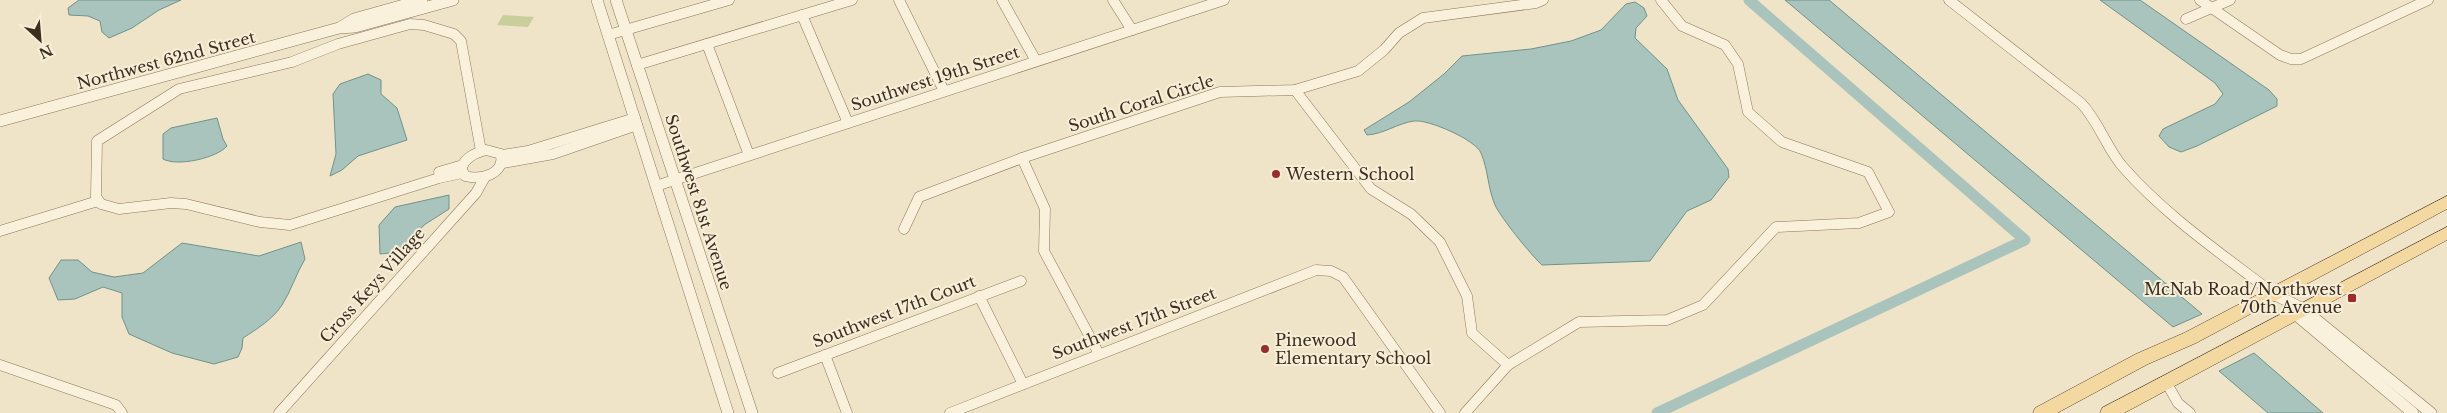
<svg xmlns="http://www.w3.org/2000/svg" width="2447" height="413" viewBox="0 0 2447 413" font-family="'Libre Baskerville',serif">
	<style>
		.green { fill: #c9cf9b }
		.water { fill: #a9c4bc; stroke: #6f938a }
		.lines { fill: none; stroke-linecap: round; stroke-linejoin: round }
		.canal { stroke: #a9c4bc; stroke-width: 11 }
		.minor-casing { stroke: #8d765c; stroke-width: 11 }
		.tertiary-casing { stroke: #8d765c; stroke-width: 12 }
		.primary-casing { stroke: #5b4430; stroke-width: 1 }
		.minor { stroke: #faf1dc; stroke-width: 10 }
		.tertiary { stroke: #faf1dc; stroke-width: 11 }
		.primary { fill: #f3d9a0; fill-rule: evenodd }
		.poi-dot { fill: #9e2a2b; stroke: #f7eed8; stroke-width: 2 }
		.labels { text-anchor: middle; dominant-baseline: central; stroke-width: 4; stroke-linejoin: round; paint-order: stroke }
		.street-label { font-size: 16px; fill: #3d2e20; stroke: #f7eed8 }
		.poi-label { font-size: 16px; fill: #3d2e20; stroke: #f7eed8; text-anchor: start }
	</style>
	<rect width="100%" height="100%" fill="#f0e4c8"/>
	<polygon class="green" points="503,15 534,17 528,27 497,25"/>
	<g class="water">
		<polygon points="79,0 181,0 159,10 132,28 109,38 102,32 100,21 88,16 69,15 68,8"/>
		<polygon points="1785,0 1829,0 2202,314 2173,327"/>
		<polygon points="2100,0 2140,0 2269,90 2277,99 2277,106 2197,146 2181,152 2169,147 2159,136 2163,129 2215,104 2223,94 2215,83"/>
		<path d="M1635 2 1644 8 1647 16 1636 28 1635 38 1667 69 1678 100 1728 169 1729 177 1711 200 1687 211 1650 261 1542 265C1531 255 1501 218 1495 205 1488 189 1488 169 1481 153 1476 140 1428 119 1414 121 1398 123 1384 134 1367 135L1364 130 1409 102 1444 74 1462 56 1531 49 1571 41 1601 30 1626 4Z"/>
		<polygon points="368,74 381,80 381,94 397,108 407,140 358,156 342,170 330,176 336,154 333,94 340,84"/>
		<path d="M217 118 223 139 227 146C217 158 177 167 163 159V134L171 128Z"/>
		<polygon points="449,195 449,209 424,225 401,252 380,254 379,225 395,207"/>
		<path d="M301 242 305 259C296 274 291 291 282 305 273 319 257 329 243 338L242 348 238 357 214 364 172 353 129 334 122 317V293L103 287 75 299 58 300 49 278 61 260H78L92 272 114 277 143 273 182 243 259 256Z"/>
		<polygon points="2254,353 2323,413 2268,413 2219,371"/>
	</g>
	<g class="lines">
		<polyline class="canal" points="1657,413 2025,240 1749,0"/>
		<g class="minor-casing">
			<g id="minor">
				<polyline points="899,0 944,91"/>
				<polyline points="1002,0 1036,61"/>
				<polyline points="1113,0 1132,30"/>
				<path d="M1949 0 2081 103C2099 122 2106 147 2123 167 2166 216 2222 254 2274 294"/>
				<polyline points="2200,0 2280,55 2291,59 2301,59 2428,0"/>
				<polyline points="802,15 848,123"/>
				<polyline points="2186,19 2230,0"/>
				<polyline points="608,35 729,0"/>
				<polyline points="707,44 749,155"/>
				<polyline points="637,65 852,0"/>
				<polyline points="1295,90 1371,189 1411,214 1440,242 1467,296 1472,333 1508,365"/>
				<path d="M486 150 501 154C505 175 481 180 465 176L461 168C466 157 475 153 486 150Z"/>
				<polyline points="502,155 528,151 635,118"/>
				<polyline points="1022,158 1045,209 1044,251 1099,354"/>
				<polyline points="503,163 553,154 637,125"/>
				<polyline points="439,172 463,165"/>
				<polyline points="462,173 439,178 290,225 260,222 186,204 171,203 119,209 101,204 96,197 97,141 179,89 292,62 338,44 410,24 424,25 454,34 461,41 481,151"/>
				<polyline points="656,186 1224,0"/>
				<polyline points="904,229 919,197 1022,158 1220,92 1295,90 1358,71 1384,50 1399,33 1423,18 1536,3 1543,0"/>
				<polyline points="0,231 98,201"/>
				<polyline points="979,296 1023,384"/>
				<polyline points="825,355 847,413"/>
				<polyline points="0,365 116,405 122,413"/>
				<polyline points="778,373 1021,281"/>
				<polyline points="2166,382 2178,403 2190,413"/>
				<polyline points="279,413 476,193 485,177"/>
				<polyline points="950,413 1316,270 1331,271 1343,277 1440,413"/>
				<polyline points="1465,413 1508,365 1579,322 1667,320 1703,305 1776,227 1859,223 1889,212 1868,172 1782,142 1748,112 1738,64 1725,45 1682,26 1661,0"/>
			</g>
		</g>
		<g class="tertiary-casing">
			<g id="tertiary">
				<polyline points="597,0 728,413"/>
				<polyline points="616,0 752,413"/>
				<polyline points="341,27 354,19 422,0"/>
				<polyline points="0,121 339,28 355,27 453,0"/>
				<polyline points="2274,294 2303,309 2431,413"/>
				<polyline points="2288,308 2413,413"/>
			</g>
		</g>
		<g class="primary-casing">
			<g id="primary">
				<polygon points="2447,196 2447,209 2196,343 2148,364 2057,413 2033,413 2035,408 2136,354 2184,333"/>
				<polygon points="2447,227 2447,240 2124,413 2100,413 2102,408"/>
			</g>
		</g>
		<use href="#minor" class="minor"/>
		<use href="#tertiary" class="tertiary"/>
		<use href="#primary" class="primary"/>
	</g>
	<g class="poi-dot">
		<circle cx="1276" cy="174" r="5"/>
		<rect x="2347" y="293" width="10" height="10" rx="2.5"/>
		<circle cx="1265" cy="349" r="5"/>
	</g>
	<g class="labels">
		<g class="street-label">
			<text transform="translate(166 60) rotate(-15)">Northwest 62nd Street</text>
			<text transform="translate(935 78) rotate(-18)">Southwest 19th Street</text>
			<text transform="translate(1141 103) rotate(-18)">South Coral Circle</text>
			<text transform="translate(699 202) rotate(72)">Southwest 81st Avenue</text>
			<text transform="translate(372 285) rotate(-48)">Cross Keys Village</text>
			<text transform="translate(894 311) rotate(-21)">Southwest 17th Court</text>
			<text transform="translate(1134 323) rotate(-21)">Southwest 17th Street</text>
		</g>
		<g class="poi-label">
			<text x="1286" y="174">Western School</text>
			<text x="2342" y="289" text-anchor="end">McNab Road/Northwest<tspan x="2342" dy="18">70th Avenue</tspan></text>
			<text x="1275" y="340">Pinewood<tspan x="1275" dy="18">Elementary School</tspan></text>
		</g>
	</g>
	<g transform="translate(40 40) rotate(154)" stroke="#f7eed8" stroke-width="4" paint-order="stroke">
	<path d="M0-4L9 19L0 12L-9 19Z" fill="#3d2e20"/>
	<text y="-8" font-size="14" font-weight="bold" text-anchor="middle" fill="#3d2e20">N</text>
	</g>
</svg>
